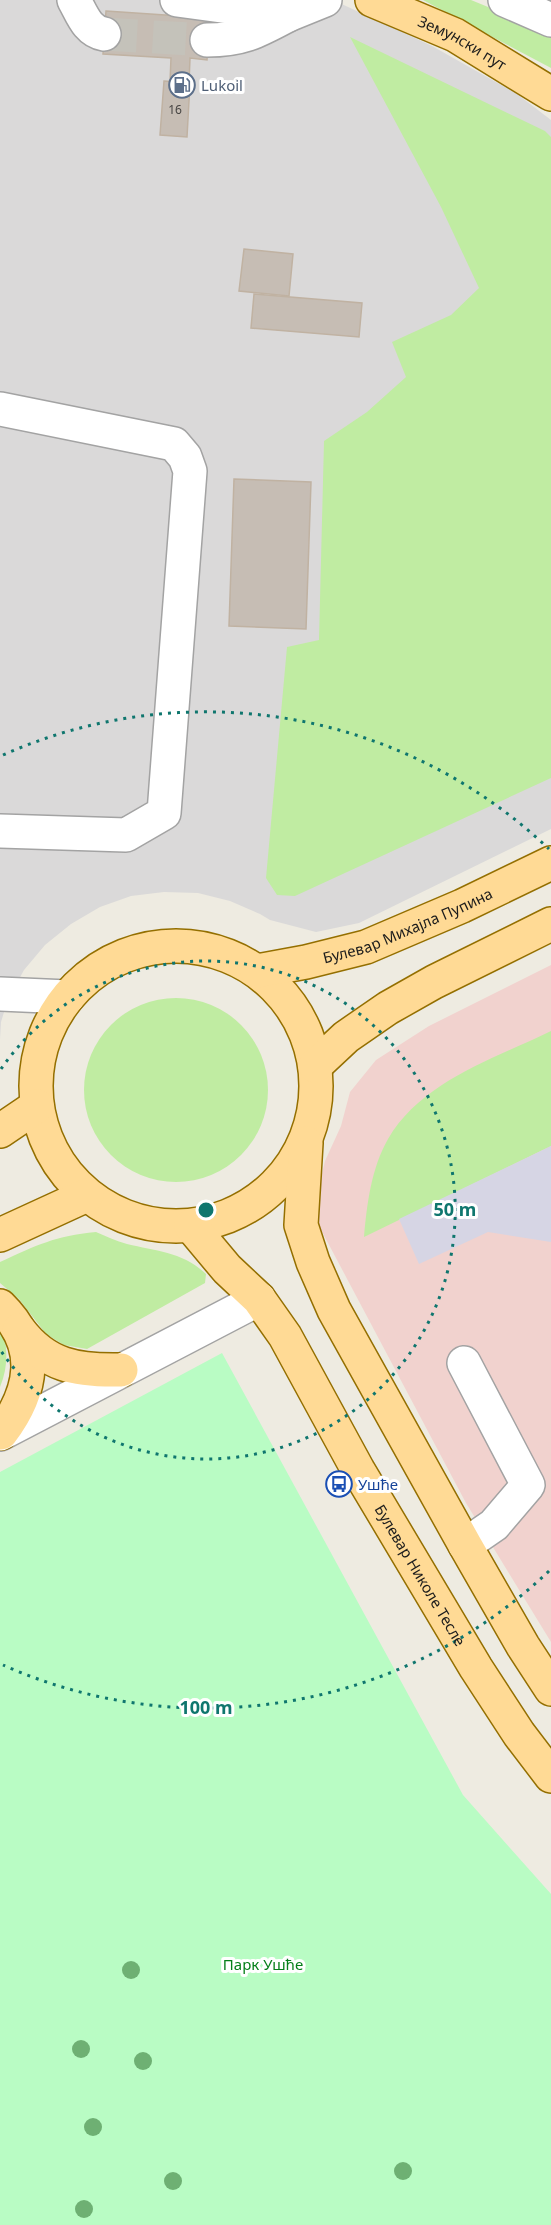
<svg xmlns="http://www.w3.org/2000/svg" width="551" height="2225" viewBox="0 0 551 2225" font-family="'Noto Sans',sans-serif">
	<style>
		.residential { fill: #dad9d9 }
		.commercial { fill: #f1d2ce }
		.grass { fill: #c0eca2 }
		.park { fill: #b9fcc4 }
		.plaza { fill: #d6d5e4 }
		.building { fill: #c6bdb4; stroke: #c0b2a2; stroke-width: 1.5 }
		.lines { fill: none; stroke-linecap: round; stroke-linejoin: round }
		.minor-tunnel { stroke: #c4c2ba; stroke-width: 33; stroke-dasharray: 33 16; stroke-linecap: butt }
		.minor-casing { stroke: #a3a3a3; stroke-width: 36 }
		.major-casing { stroke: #946f00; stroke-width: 36 }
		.minor { stroke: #fff; stroke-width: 33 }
		.major { stroke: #ffda95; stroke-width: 33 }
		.tree { fill: #6eb073 }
		.ring { fill: none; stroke: #0f766e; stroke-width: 3; stroke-dasharray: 3 6 }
		.labels { text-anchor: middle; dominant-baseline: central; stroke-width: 6; stroke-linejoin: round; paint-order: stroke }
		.number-label { font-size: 12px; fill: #464442 }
		.street-label { font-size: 15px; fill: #1c1c1c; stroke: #fff }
		.service-label { font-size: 15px; fill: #4e5e75; stroke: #fff; text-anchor: start }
		.transit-label { font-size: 15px; fill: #164399; stroke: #fff; text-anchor: start }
		.park-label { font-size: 15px; fill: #057f19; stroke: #fff }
		.centre { fill: #0f766e; stroke: #fff; stroke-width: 3 }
		.ring-label { font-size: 18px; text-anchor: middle; font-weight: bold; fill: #0f766e; stroke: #fff; stroke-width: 6; stroke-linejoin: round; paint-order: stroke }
	</style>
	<rect width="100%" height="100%" fill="#eeebe1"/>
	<polygon class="residential" points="0,0 333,0 432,46 517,94 551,120 551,829 359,923 316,932 270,920 260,914 230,901 198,893 164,892 131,896 100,907 71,924 45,945 24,970 8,999 1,1022 0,1039"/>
	<polygon class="commercial" points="551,965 551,1642 466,1503 319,1226 318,1190 325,1161 341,1126 350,1092 376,1060 429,1026"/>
	<g class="grass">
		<polygon points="423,0 471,0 551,33 551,68"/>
		<polygon points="350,37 545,131 551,137 551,778 295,896 277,895 266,878 287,647 319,640 324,441 367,412 406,377 392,342 451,315 479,288 441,207"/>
		<circle cx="176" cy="1090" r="92"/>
		<path d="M551 1031V1146L364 1237C367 1204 371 1169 388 1139 422 1081 494 1059 551 1031Z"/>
		<path d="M96 1232C106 1236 116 1241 127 1244 156 1251 183 1252 206 1274L205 1283 87 1349 64 1345 46 1334 19 1299 0 1283V1262C37 1245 55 1236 96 1232Z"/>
		<path d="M0 1322C8 1345 9 1365 0 1387Z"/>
	</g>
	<polygon class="park" points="222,1353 463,1795 551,1894 551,2225 0,2225 0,1472"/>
	<polygon class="plaza" points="551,1146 551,1242 488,1232 419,1264 399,1219"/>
	<g class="building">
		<polygon points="106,11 209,18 207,60 190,58 189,83 170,82 171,58 103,54"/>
		<polygon points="164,81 190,83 187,137 160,135"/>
		<polygon points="244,249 293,254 289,296 239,291"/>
		<polygon points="254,294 362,303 359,337 251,328"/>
		<polygon points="234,479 311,482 306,629 229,626"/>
	</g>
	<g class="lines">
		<polyline class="minor-tunnel" points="104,34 207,40"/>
		<g class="minor-casing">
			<g id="minor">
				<path d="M74 0C82 14 87 31 104 34"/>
				<polyline points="177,0 288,15 325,0"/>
				<polyline points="505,0 551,20"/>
				<path d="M207 40C243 40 258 31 288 15"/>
				<polyline points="0,409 174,444 185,457 190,471 164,813 126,835 0,831"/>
				<polyline points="0,994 68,997"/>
				<polyline points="464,1363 528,1485 494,1525 465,1545"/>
				<polyline points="0,1434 259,1299"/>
			</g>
		</g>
		<g class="major-casing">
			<g id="major">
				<path id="s1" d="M372 0 455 35 551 94"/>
				<circle cx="176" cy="1086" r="140"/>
				<path id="s2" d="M257 971 306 962 366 947 462 906 551 863"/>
				<polyline points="315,1066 346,1037 388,1008 434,982 551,924"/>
				<polyline points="0,1131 37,1106"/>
				<polyline points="306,1143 301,1225 313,1262 334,1310 465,1545 523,1646 551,1689"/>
				<path id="s3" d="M191 1226 227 1269 259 1299 285 1336 358 1470 476 1668 519 1734 551 1776"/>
				<polyline points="0,1235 87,1195"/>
				<path d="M0 1306C41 1346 33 1391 1 1433"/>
				<path d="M19 1330C46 1366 77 1371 121 1370"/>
			</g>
		</g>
		<use href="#minor" class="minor"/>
		<use href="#major" class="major"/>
	</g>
	<g class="tree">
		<circle cx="131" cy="1970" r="9"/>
		<circle cx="81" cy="2049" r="9"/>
		<circle cx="143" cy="2061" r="9"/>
		<circle cx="93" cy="2127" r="9"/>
		<circle cx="403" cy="2171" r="9"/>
		<circle cx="173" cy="2181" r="9"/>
		<circle cx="84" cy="2209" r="9"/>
	</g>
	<g class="ring">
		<path d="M1 1069A249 249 0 1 1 1 1351"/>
		<path d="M549 1571A498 498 0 0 1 3 1665M3 755A498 498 0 0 1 549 849"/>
	</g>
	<defs>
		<g id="fuel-ring" transform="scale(1.35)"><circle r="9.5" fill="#fff" stroke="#5c6f8a" stroke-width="1.5"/><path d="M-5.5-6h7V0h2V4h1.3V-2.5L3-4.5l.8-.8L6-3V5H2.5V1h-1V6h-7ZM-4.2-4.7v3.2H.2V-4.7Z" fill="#5c6f8a"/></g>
		<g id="bus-ring" transform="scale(1.35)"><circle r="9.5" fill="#fff" stroke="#1a4fb4" stroke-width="1.5"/><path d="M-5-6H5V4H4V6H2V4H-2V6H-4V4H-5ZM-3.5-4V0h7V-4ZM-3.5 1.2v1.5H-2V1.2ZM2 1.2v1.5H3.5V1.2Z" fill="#1a4fb4"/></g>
	</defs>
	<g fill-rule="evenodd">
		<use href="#fuel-ring" x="182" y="85"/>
		<use href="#bus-ring" x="339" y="1484"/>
	</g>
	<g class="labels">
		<g class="number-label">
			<text x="175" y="109">16</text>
		</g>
		<g class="street-label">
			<text stroke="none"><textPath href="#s1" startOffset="100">Земунски пут</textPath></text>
			<text stroke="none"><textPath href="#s2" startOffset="158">Булевар Михајла Пупина</textPath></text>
			<text stroke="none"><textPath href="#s3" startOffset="420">Булевар Николе Тесле</textPath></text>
		</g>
		<g class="service-label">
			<text x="201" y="85">Lukoil</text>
		</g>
		<g class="transit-label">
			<text x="358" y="1484">Ушће</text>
		</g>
		<g class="park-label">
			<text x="263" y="1964">Парк Ушће</text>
		</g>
	</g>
	<circle cx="206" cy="1210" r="9" class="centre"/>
	<g class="ring-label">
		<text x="455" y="1216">50 m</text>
		<text x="206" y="1714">100 m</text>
	</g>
</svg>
